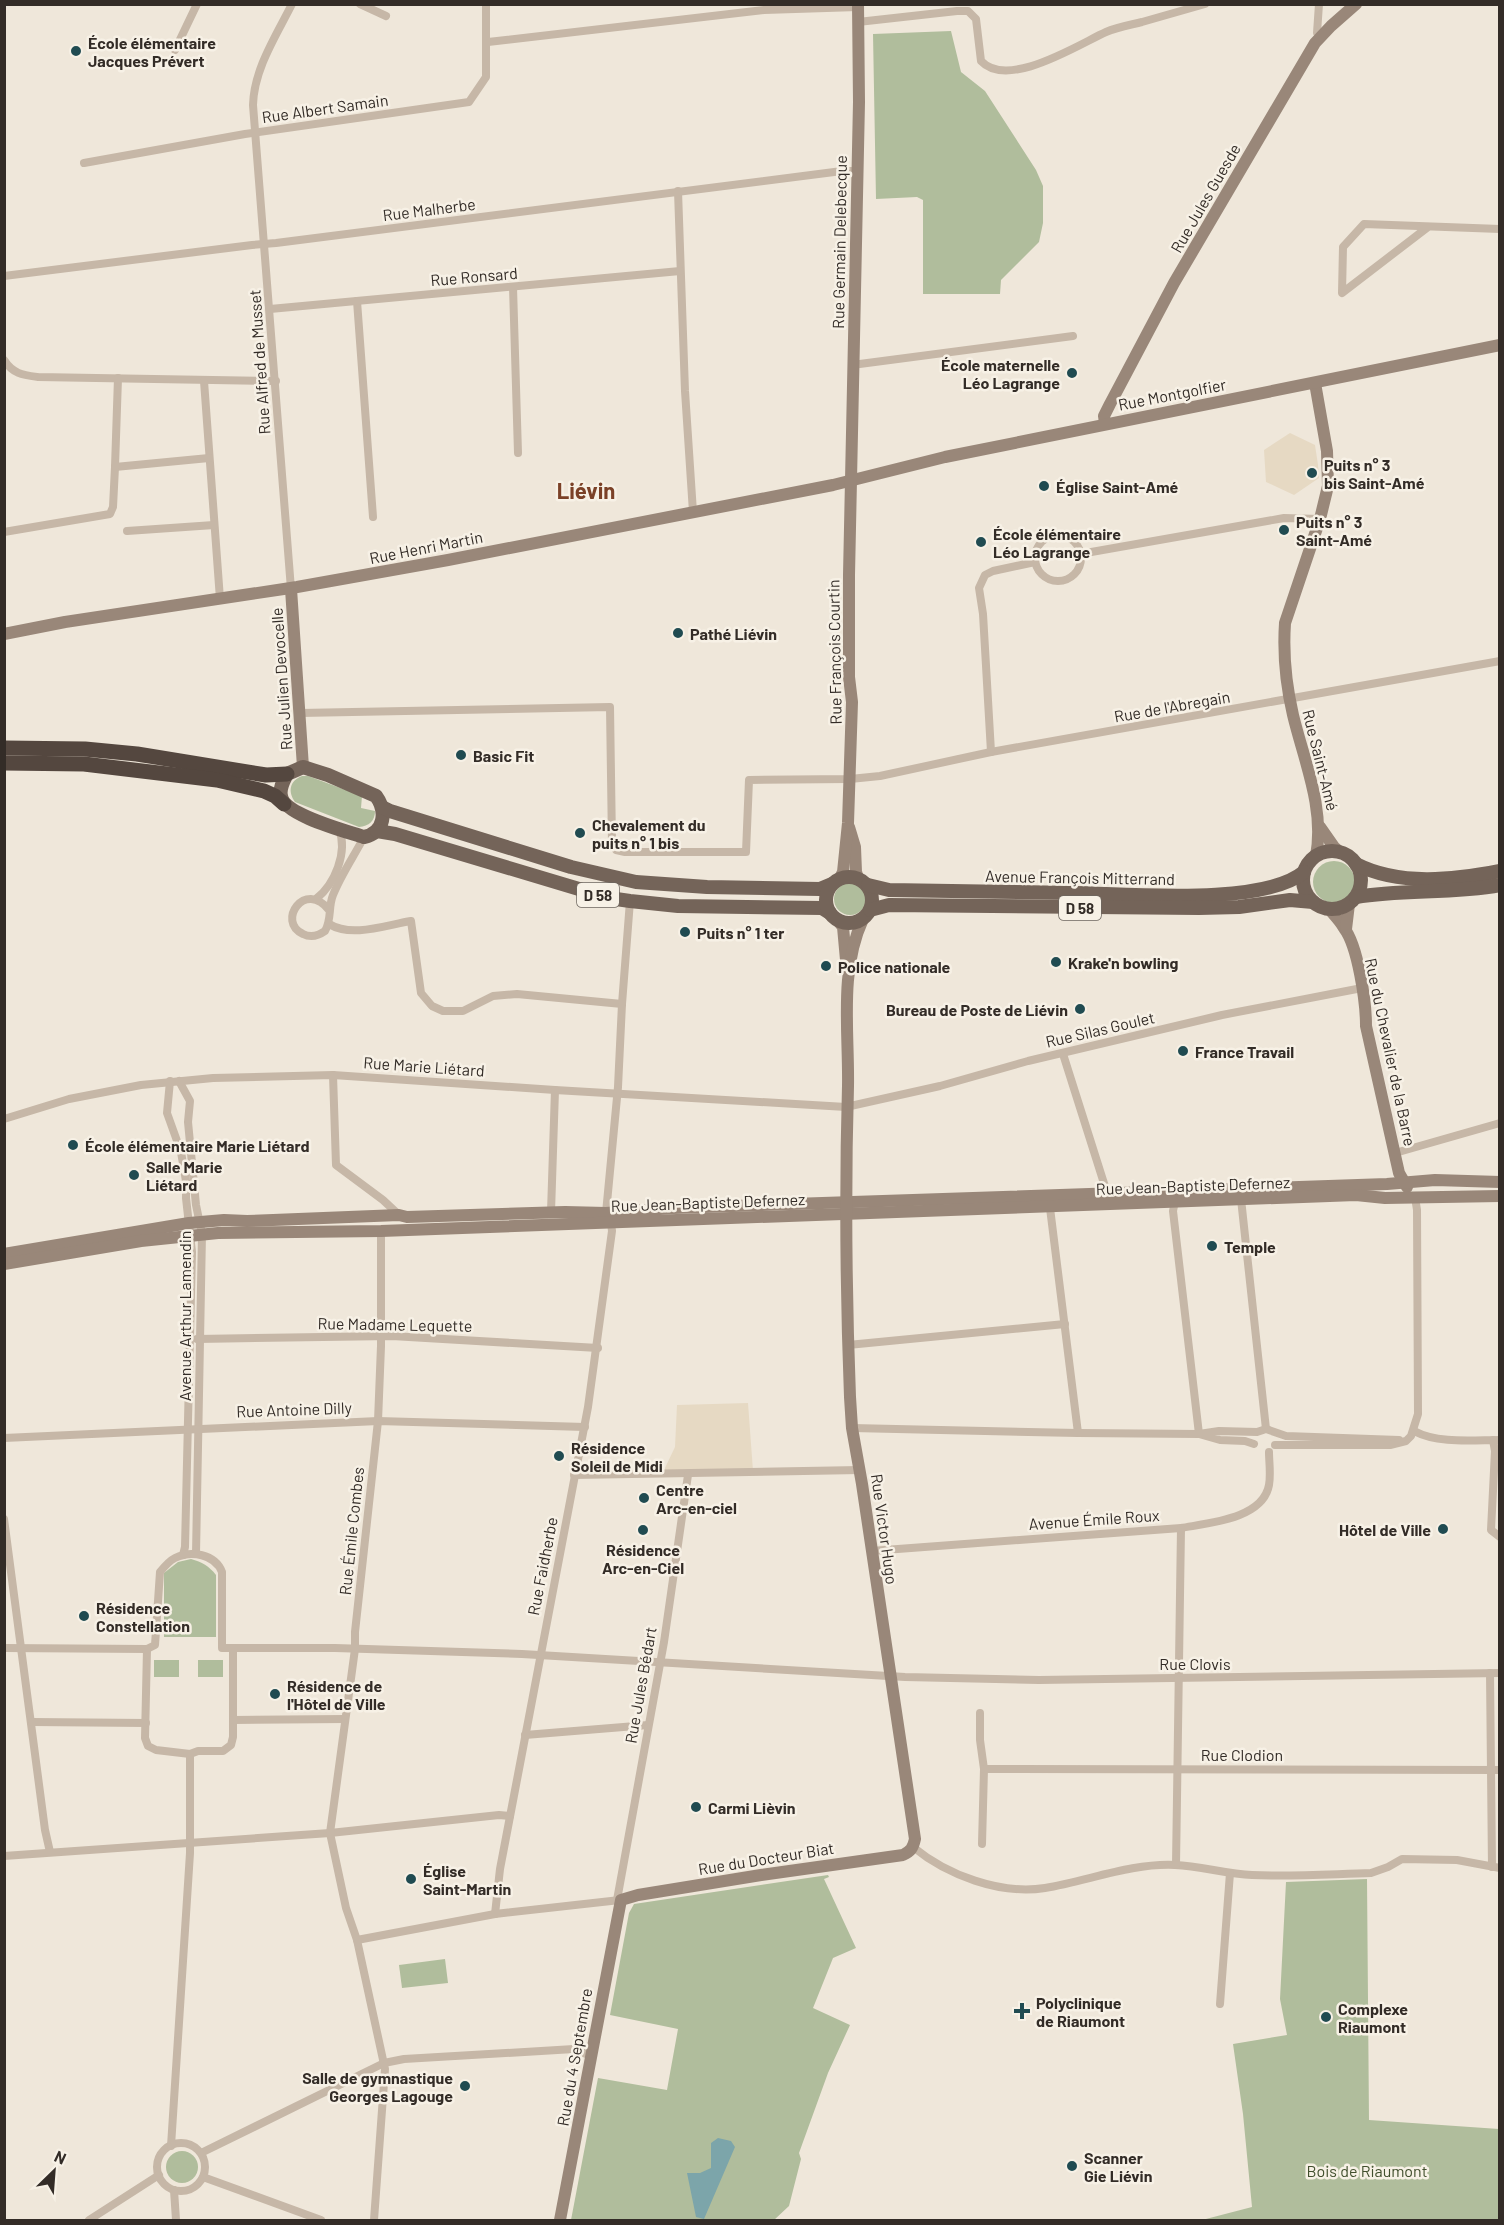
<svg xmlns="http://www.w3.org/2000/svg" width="1504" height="2225" viewBox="0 0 1504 2225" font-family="Barlow,sans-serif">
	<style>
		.green { fill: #b0bd9c }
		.plaza { fill: #e6d9c3 }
		.water { fill: #7ca5aa }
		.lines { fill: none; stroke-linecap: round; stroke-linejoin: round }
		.street { stroke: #c6b7a7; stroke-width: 8 }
		.secondary { stroke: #998779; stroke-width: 12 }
		.primary { stroke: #746459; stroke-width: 14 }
		.highway { stroke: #54473f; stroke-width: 15 }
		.poi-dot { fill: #204b51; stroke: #f7f1e6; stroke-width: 2 }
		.labels { text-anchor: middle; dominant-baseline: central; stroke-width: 5; stroke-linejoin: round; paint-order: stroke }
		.shield { fill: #f7f1e6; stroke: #6e6760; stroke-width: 1.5 }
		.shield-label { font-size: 15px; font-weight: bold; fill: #332c27 }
		.poi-label { font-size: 16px; font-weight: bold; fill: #332c27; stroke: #f7f1e6; text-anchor: start }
		.street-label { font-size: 16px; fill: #332c27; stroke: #f7f1e6 }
		.park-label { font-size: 16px; fill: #414f2d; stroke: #f7f1e6 }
		.district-label { font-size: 22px; font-weight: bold; fill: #7b4127; stroke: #f7f1e6 }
	</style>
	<rect width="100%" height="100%" fill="#efe7da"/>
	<g class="green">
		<polygon points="951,31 961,72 985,91 1036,170 1043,186 1043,223 1039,242 1001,280 1000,294 923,294 923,200 917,197 876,199 873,34"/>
		<path d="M302 776H308L362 796 361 808 375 811C375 821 369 826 359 827L295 802C288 792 289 781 302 776Z"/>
		<circle cx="1334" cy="882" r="21"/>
		<circle cx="850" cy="899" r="16"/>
		<path d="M191 1559C202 1562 209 1566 216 1575V1637H164V1573L178 1562Z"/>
		<rect x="154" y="1660" width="25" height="17"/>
		<rect x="198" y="1660" width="25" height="17"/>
		<polygon points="828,1875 829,1877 824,1879 856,1948 833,1958 813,2008 850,2025 828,2073 799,2153 801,2159 789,2206 774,2220 571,2220 598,2078 667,2090 678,2029 610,2015 629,1913 634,1904"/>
		<polygon points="1367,1879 1369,2120 1499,2129 1499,2220 1202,2220 1252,2207 1243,2114 1233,2044 1287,2035 1280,1999 1286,1882"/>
		<polygon points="445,1959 448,1983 402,1988 399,1965"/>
		<circle cx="182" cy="2167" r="16"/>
	</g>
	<g class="plaza">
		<polygon points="1290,433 1315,445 1318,465 1319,478 1294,495 1266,482 1264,450"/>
		<polygon points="748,1403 753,1471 664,1475 665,1468 675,1447 677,1405"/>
	</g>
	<polygon class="water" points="718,2138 731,2141 735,2147 704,2219 696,2217 687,2173 700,2173 711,2168 711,2143"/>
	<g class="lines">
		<g class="street">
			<polyline points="360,4 386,16"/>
			<polyline points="1319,4 1317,33 1321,36"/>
			<path d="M858 22 957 11H968L976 19 981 61C1008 90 1079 44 1106 32 1117 27 1130 25 1142 22 1163 16 1184 10 1205 4"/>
			<polyline points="488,42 764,10 858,7"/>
			<polyline points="175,50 197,4"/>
			<polyline points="84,163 245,134 469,102 486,77 486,4"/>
			<polyline points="678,191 685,391 693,512"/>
			<polyline points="1428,227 1342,293 1343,247 1364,224 1500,229"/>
			<polyline points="4,276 252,245 276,243 842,171 857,171"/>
			<polyline points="513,287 518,453"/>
			<polyline points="357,301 373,517"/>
			<polyline points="270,309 680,271"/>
			<path d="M4 360C13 374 23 375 38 377L276 381"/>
			<polyline points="852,365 1073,336"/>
			<polyline points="204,381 220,599"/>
			<polyline points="115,467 209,458"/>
			<polyline points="127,531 214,525"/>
			<polyline points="4,532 110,514 113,507 115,467 118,378"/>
			<circle cx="1058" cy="558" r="23"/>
			<polyline points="1080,554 1284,518 1320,519"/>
			<path d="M291 589 253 105C254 69 276 36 292 4"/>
			<polyline points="300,713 610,707 612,843 616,850 625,852 746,852 749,780 850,779 880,776 991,752 1500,661"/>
			<polyline points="991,752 983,614 979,588 985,575 993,571 1035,562"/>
			<path d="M316 899C335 884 348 852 339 829"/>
			<path d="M329 910C305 879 276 922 303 934 311 938 318 936 325 931 332 919 328 907 333 895 341 875 354 856 364 837"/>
			<path d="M329 924C352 938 386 925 411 921L421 993 432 1006 443 1011H463L493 996 517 994 622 1004"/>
			<polyline points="1063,1054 1108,1196"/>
			<polyline points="333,1075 336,1165 383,1200 399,1215"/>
			<polyline points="170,1081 167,1113 181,1152 186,1181 186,1198 192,1252 185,1547 183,1555"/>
			<polyline points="179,1081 190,1101 188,1122 196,1205 202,1234 196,1554"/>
			<polyline points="4,1119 69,1099 141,1085 213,1078 333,1075 555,1090 846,1107 940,1086 1028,1061 1222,1015 1362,988"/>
			<polyline points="1395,1153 1500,1123"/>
			<polyline points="1241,1199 1266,1429"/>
			<polyline points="1050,1208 1078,1433"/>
			<polyline points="551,1212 555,1090"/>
			<polyline points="197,1339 392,1336 598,1348"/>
			<polyline points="848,1345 1065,1324"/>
			<polyline points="852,1428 1078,1433 1199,1434 1173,1211 1175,1201"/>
			<path d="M1414 1431C1438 1444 1473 1440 1500 1440"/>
			<polyline points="4,1438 378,1421 585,1427"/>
			<polyline points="1493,1440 1495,1451 1491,1530 1500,1537"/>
			<polyline points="1254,1444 1245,1441 1220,1440 1199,1434 1219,1431 1257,1432 1266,1429 1286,1436 1399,1440"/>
			<polyline points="1275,1445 1390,1445 1406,1441 1411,1436 1418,1414 1417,1210 1415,1197"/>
			<polyline points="574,1475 860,1470"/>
			<polyline points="4,1519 45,1830 50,1852"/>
			<path d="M871 1551 1181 1528C1208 1523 1263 1519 1269 1485 1271 1474 1269 1462 1269 1452"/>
			<path d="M4 1648 147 1649 155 1645 160 1572C164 1567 169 1561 175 1558 191 1550 215 1554 222 1572V1648H335L522 1654 905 1677 1039 1680 1500 1673"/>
			<polyline points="147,1649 145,1738 148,1746 156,1750 190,1754 198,1751 223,1751 231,1745 233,1737 233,1648"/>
			<polyline points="1490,1673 1492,1867"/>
			<polyline points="980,1713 980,1740 984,1769 982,1844"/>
			<polyline points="233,1720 345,1719"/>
			<polyline points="32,1722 146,1723"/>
			<polyline points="525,1735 648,1725"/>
			<polyline points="984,1769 1500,1770"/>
			<path d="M913 1847C947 1875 1000 1895 1045 1888 1088 1881 1131 1863 1175 1865 1201 1866 1226 1874 1252 1875 1291 1877 1332 1874 1371 1873L1388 1867 1402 1859 1457 1860 1500 1868"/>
			<polyline points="4,1856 330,1833 499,1815 510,1816"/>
			<polyline points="1176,1865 1181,1528"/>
			<polyline points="617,1900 664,1642 688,1475"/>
			<polyline points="495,1914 500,1869 588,1407 612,1231 611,1223 606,1213 618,1087 622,1004 630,901"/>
			<polyline points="357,1940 495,1914 620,1900"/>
			<polyline points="1220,2004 1230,1873"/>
			<circle cx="181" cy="2167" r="24"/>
			<polyline points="171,2146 190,1853 190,1754"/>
			<polyline points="201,2153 384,2063 404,2059 574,2049 591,2056"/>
			<polyline points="203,2177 321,2220"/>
			<polyline points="174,2190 176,2220"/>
			<polyline points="89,2220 159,2175"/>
			<polyline points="374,2220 385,2069 357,1940 346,1908 330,1833 355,1649 355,1632 378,1421 381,1346 381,1231"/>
		</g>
		<g class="secondary">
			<path d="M1315 383 1327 451 1328 486 1320 519 1285 623C1283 653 1286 685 1293 715 1304 761 1325 808 1316 856"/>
			<polyline points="1105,423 1104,416 1110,404 1174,283 1315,43 1331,26 1356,4"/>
			<polyline points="291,589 303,767"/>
			<polyline points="4,634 65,622 297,587 448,560 833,485 945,457 1500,345"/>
			<polyline points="849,827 855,847 856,872 858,878"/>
			<polyline points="1320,827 1334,847 1341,853"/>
			<polyline points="840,878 843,872 848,823 852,702 849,677 849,575 859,102 858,4"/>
			<path d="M1329 909C1334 915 1340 921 1344 928 1358 946 1366 1002 1366 1026L1399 1173 1407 1187"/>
			<polyline points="838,921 843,927 846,960"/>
			<polyline points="1346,929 1349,904"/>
			<polyline points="4,1254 189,1223 224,1220 247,1221 399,1215 407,1217 565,1212 606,1213 673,1208 1387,1184 1435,1180 1500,1182"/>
			<polyline points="4,1264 141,1241 218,1233 381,1231 1356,1195 1385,1198 1500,1196"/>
			<path d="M560 2220 621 1900 638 1895 761 1875 903 1855C911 1851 913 1848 915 1839L862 1484 852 1428 850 1397C846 1293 845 1189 848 1086 849 1031 839 971 863 919"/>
		</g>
		<g class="primary">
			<path d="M303 767 328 775 376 796C387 811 385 833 364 837 346 831 284 815 281 796 279 788 284 780 287 774Z"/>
			<polyline points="382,807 390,811 571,867 636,882 707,887 820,889 832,884"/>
			<polyline points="377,831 395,834 609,898 630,901 678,906 822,908 830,913"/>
			<circle cx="1332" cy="880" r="29"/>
			<path d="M1356 864C1399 886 1453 880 1500 871"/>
			<circle cx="849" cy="900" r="23"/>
			<path d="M868 885 889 890C951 891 1014 892 1076 893 1130 894 1263 906 1304 872"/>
			<path d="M1356 897C1403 889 1452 894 1500 885"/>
			<polyline points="870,910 889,905 1199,908 1239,907 1290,900 1313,902"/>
		</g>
		<g class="highway">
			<polyline points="4,748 85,749 137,754 266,775 287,774"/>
			<polyline points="4,763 84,764 217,780 264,791 275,796 284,804"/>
		</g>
	</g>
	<g class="poi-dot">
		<circle cx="76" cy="51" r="6"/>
		<circle cx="1072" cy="373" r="6"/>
		<circle cx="1312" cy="473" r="6"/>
		<circle cx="1044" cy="486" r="6"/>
		<circle cx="1284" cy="530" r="6"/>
		<circle cx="981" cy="542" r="6"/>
		<circle cx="678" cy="633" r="6"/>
		<circle cx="461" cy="755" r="6"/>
		<circle cx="580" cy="833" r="6"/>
		<circle cx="685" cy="932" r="6"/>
		<circle cx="1056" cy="962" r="6"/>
		<circle cx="826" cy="966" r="6"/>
		<circle cx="1080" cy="1009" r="6"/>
		<circle cx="1183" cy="1051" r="6"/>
		<circle cx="73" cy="1145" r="6"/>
		<circle cx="134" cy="1175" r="6"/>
		<circle cx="1212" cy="1246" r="6"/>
		<circle cx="559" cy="1456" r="6"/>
		<circle cx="644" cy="1498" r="6"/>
		<circle cx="1443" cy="1529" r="6"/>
		<circle cx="643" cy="1530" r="6"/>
		<circle cx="84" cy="1616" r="6"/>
		<circle cx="275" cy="1694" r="6"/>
		<circle cx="696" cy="1807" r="6"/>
		<circle cx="411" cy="1879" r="6"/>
		<path d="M1019 2002h6v6h6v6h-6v6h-6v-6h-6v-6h6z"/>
		<circle cx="1326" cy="2017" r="6"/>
		<circle cx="465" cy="2086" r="6"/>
		<circle cx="1072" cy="2166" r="6"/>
	</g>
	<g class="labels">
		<g class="shield">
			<rect x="577" y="883" width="42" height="24" rx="4.5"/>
			<rect x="1059" y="896" width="42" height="24" rx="4.5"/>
		</g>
		<g class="shield-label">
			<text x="598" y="895">D 58</text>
			<text x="1080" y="908">D 58</text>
		</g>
		<g class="poi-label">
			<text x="88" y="42">École élémentaire<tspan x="88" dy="18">Jacques Prévert</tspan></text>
			<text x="1060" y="364" text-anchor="end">École maternelle<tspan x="1060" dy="18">Léo Lagrange</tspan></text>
			<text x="1324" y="464">Puits n° 3<tspan x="1324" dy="18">bis Saint-Amé</tspan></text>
			<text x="1056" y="486">Église Saint-Amé</text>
			<text x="1296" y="521">Puits n° 3<tspan x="1296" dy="18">Saint-Amé</tspan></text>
			<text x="993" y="533">École élémentaire<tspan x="993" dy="18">Léo Lagrange</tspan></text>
			<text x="690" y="633">Pathé Liévin</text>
			<text x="473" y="755">Basic Fit</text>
			<text x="592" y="824">Chevalement du<tspan x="592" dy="18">puits n° 1 bis</tspan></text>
			<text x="697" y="932">Puits n° 1 ter</text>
			<text x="1068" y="962">Krake'n bowling</text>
			<text x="838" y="966">Police nationale</text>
			<text x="1068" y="1009" text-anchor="end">Bureau de Poste de Liévin</text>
			<text x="1195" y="1051">France Travail</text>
			<text x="85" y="1145">École élémentaire Marie Liétard</text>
			<text x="146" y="1166">Salle Marie<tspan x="146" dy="18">Liétard</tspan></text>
			<text x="1224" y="1246">Temple</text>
			<text x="571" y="1447">Résidence<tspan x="571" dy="18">Soleil de Midi</tspan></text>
			<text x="656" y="1489">Centre<tspan x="656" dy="18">Arc-en-ciel</tspan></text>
			<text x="1431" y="1529" text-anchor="end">Hôtel de Ville</text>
			<text x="643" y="1549" text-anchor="middle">Résidence<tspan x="643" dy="18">Arc-en-Ciel</tspan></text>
			<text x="96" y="1607">Résidence<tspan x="96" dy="18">Constellation</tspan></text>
			<text x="287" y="1685">Résidence de<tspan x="287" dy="18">l'Hôtel de Ville</tspan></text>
			<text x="708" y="1807">Carmi Lièvin</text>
			<text x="423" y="1870">Église<tspan x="423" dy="18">Saint-Martin</tspan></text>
			<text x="1036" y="2002">Polyclinique<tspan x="1036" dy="18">de Riaumont</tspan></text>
			<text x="1338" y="2008">Complexe<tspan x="1338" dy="18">Riaumont</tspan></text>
			<text x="453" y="2077" text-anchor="end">Salle de gymnastique<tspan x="453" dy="18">Georges Lagouge</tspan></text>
			<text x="1084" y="2157">Scanner<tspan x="1084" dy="18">Gie Liévin</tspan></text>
		</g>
		<g class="street-label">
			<text transform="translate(325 108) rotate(-8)">Rue Albert Samain</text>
			<text transform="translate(1205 198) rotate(-60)">Rue Jules Guesde</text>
			<text transform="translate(429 209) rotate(-7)">Rue Malherbe</text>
			<text transform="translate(839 242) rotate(-89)">Rue Germain Delebecque</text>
			<text transform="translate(474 276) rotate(-5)">Rue Ronsard</text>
			<text transform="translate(259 362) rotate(-94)">Rue Alfred de Musset</text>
			<text transform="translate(1172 394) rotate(-11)">Rue Montgolfier</text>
			<text transform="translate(426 547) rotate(-11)">Rue Henri Martin</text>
			<text transform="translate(834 652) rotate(-91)">Rue François Courtin</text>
			<text transform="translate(281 679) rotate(-94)">Rue Julien Devocelle</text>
			<text transform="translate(1172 706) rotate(-10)">Rue de l'Abregain</text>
			<text transform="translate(1321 760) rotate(76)">Rue Saint-Amé</text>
			<text transform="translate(1080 877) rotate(1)">Avenue François Mitterrand</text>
			<text transform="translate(1100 1029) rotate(-13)">Rue Silas Goulet</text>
			<text transform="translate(1391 1052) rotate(78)">Rue du Chevalier de la Barre</text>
			<text transform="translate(424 1066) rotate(4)">Rue Marie Liétard</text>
			<text transform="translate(1193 1185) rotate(-2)">Rue Jean-Baptiste Defernez</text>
			<text transform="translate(708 1202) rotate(-2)">Rue Jean-Baptiste Defernez</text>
			<text transform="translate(184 1316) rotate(-90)">Avenue Arthur Lamendin</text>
			<text transform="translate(395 1324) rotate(1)">Rue Madame Lequette</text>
			<text transform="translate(294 1409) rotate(-2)">Rue Antoine Dilly</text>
			<text transform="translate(1094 1519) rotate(-4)">Avenue Émile Roux</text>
			<text transform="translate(885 1529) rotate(82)">Rue Victor Hugo</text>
			<text transform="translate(351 1531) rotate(-84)">Rue Émile Combes</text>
			<text transform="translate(542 1566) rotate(-79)">Rue Faidherbe</text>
			<text x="1195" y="1663">Rue Clovis</text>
			<text transform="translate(640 1685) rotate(-80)">Rue Jules Bédart</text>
			<text x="1242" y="1754">Rue Clodion</text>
			<text transform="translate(766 1858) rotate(-9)">Rue du Docteur Biat</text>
			<text transform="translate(574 2057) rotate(-80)">Rue du 4 Septembre</text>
		</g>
		<g class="park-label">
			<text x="1367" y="2170">Bois de Riaumont</text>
		</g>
		<g class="district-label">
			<text x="586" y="490">Liévin</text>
		</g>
	</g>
	<rect width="1504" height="2225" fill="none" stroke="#332c27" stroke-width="12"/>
	<g transform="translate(54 2171) rotate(25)" stroke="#f7f1e6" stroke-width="4.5" paint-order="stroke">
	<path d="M0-4.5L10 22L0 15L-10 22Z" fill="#332c27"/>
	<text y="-9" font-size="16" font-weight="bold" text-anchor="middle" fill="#332c27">N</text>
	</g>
</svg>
